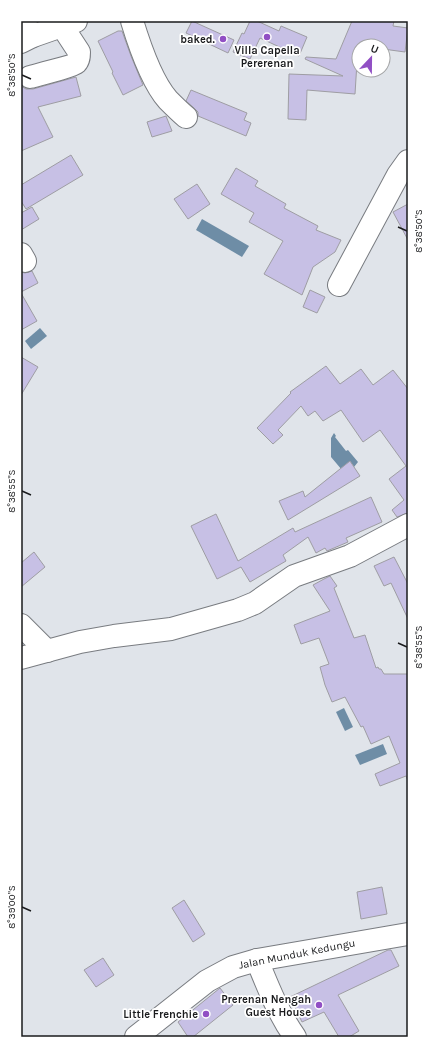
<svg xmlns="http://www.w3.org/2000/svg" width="429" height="1058" viewBox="0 0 429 1058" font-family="Karla,sans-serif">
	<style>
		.water { fill: #6e8da6 }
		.building { fill: #c7c0e5; stroke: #9e9da3 }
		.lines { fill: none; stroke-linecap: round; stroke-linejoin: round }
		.minor-casing { stroke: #797c81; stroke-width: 24 }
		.minor { stroke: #fff; stroke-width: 22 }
		.ticks { fill: none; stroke: #1a1b1d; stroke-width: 1.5 }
		.poi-dot { fill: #914fc4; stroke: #fff; stroke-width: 1.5 }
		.labels { text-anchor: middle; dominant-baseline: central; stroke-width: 3.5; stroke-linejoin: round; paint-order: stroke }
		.poi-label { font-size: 11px; font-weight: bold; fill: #1a1b1d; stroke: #fff; text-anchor: end }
		.street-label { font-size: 11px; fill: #1a1b1d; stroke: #fff }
		.neatline { fill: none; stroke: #1a1b1d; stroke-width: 1.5 }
		.ticks-label { font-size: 10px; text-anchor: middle; fill: #1a1b1d }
	</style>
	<rect width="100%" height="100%" fill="#e0e4ea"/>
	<g class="water">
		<polygon points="202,219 249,246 242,257 196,230"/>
		<polygon points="40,328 47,336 31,349 25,341"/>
		<polygon points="334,433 336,436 335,437 346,451 348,450 358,462 354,467 352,464 342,470 331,457 331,438"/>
		<polygon points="344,708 353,727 345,731 336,712"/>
		<polygon points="383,744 387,754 360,765 355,755"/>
	</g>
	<g class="building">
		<polygon points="192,21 234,40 228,53 186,33"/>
		<polygon points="250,21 257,21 279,31 281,26 307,37 299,56 260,38 250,59 233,52 242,33 244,34"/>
		<polygon points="352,21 394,21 393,26 408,28 405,52 383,49 383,46 358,46 355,94 307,90 306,120 288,119 289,74 343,76 305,59 306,57 336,59"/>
		<polygon points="118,31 122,31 131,56 143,85 123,95 112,73 113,72 98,41"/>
		<polygon points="76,77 81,96 38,107 53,137 21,151 21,86 26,89 33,89"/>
		<polygon points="191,90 247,113 244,120 251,123 246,136 198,116 198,112 194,108 186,101"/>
		<polygon points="166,116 172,131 152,137 147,122"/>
		<polygon points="71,155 83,175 26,209 21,201 21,185"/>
		<polygon points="236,168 258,181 255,186 286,204 284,208 318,226 316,230 341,240 335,252 313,267 302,295 264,274 283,241 249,222 254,213 221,194"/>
		<polygon points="197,184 210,204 188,219 174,199"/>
		<polygon points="408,204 408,240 393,212"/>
		<polygon points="32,207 39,219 21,230 21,213"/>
		<polygon points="32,271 38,283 21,292 21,272 25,273"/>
		<polygon points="310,290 325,297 317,313 303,307"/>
		<polygon points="21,293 37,321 21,330"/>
		<polygon points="21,357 38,367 21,395"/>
		<polygon points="326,366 340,384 361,369 373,385 393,370 408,389 408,513 397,517 392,510 404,500 389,479 406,466 380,430 363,442 341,410 323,421 315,411 308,416 301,406 278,430 283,435 273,444 257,428 291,393 290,392"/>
		<polygon points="350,461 360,476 288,520 279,501 303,491 305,497"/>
		<polygon points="371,497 382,522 346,538 348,542 327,551 325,548 316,553 308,537 283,555 286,561 250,582 241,567 217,579 191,526 216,514 238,561 293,528 295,532"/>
		<polygon points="34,552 45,567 21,587 21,563"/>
		<polygon points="394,557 408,584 408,619 391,583 384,586 374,566"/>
		<polygon points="330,576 337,586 334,588 354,638 365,635 376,668 378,667 379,669 381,669 384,674 408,674 408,781 406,776 380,786 375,774 400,763 389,736 371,744 363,726 361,727 345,697 332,702 325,685 320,667 329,664 319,638 301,644 294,625 330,611 313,585 324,579"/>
		<polygon points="382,887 387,914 361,919 357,892"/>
		<polygon points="184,900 205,934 193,942 172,908"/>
		<polygon points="388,950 391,950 399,966 338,995 359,1031 349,1037 339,1037 324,1012 302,1022 290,997"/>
		<polygon points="103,958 114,975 96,987 84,970"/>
		<polygon points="220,988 233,1005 193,1037 188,1037 178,1022"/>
	</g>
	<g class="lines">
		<g class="minor-casing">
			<g id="minor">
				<polyline points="22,21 33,36"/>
				<path d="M132 21C139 44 152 82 168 100 174 106 180 112 186 117"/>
				<polyline points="21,42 33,36 76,21"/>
				<path d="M30 77C37 75 73 66 76 63 79 60 79 56 79 52L62 26"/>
				<polyline points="21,254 25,261"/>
				<polyline points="339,285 398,175 408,161"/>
				<polyline points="21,625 47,651"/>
				<polyline points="21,658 80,642 114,636 171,629 238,610 255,603 294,576 350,556 408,525"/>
				<path d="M257 960C268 987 278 1013 295 1037"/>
				<polyline points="136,1037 207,981 233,967 257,960 408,934"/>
			</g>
		</g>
		<use href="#minor" class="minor"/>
	</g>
	<path class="ticks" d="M22 75 31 79M398 227 407 231M22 491 31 495M398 643 407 647M22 907 31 911"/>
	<g class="poi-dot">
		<circle cx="267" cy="37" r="4"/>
		<circle cx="223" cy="39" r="4"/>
		<circle cx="319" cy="1005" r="4"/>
		<circle cx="206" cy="1014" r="4"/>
	</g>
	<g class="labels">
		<g class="poi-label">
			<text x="215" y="39">baked.</text>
			<text x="267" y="50" text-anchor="middle">Villa Capella<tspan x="267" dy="13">Pererenan</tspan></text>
			<text x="311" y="999">Prerenan Nengah<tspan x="311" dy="13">Guest House</tspan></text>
			<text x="198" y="1014">Little Frenchie</text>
		</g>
		<g class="street-label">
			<text transform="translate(297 954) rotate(-11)">Jalan Munduk Kedungu</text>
		</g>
	</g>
	<rect width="429" height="1058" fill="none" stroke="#ffffff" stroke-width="44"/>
	<g transform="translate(371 58) rotate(22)"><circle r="19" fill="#ffffff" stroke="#a3a4a5"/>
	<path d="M0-3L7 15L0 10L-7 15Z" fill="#914fc4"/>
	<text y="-6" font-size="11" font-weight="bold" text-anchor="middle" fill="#1a1b1d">U</text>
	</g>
	<rect x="22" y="22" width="385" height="1014" class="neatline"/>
	<g class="ticks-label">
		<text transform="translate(11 75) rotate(-90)" y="4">8°38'50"S</text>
		<text transform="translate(418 231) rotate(-90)" y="4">8°38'50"S</text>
		<text transform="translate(11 491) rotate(-90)" y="4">8°38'55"S</text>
		<text transform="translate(418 647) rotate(-90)" y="4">8°38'55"S</text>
		<text transform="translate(11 907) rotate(-90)" y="4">8°39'00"S</text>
	</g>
</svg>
